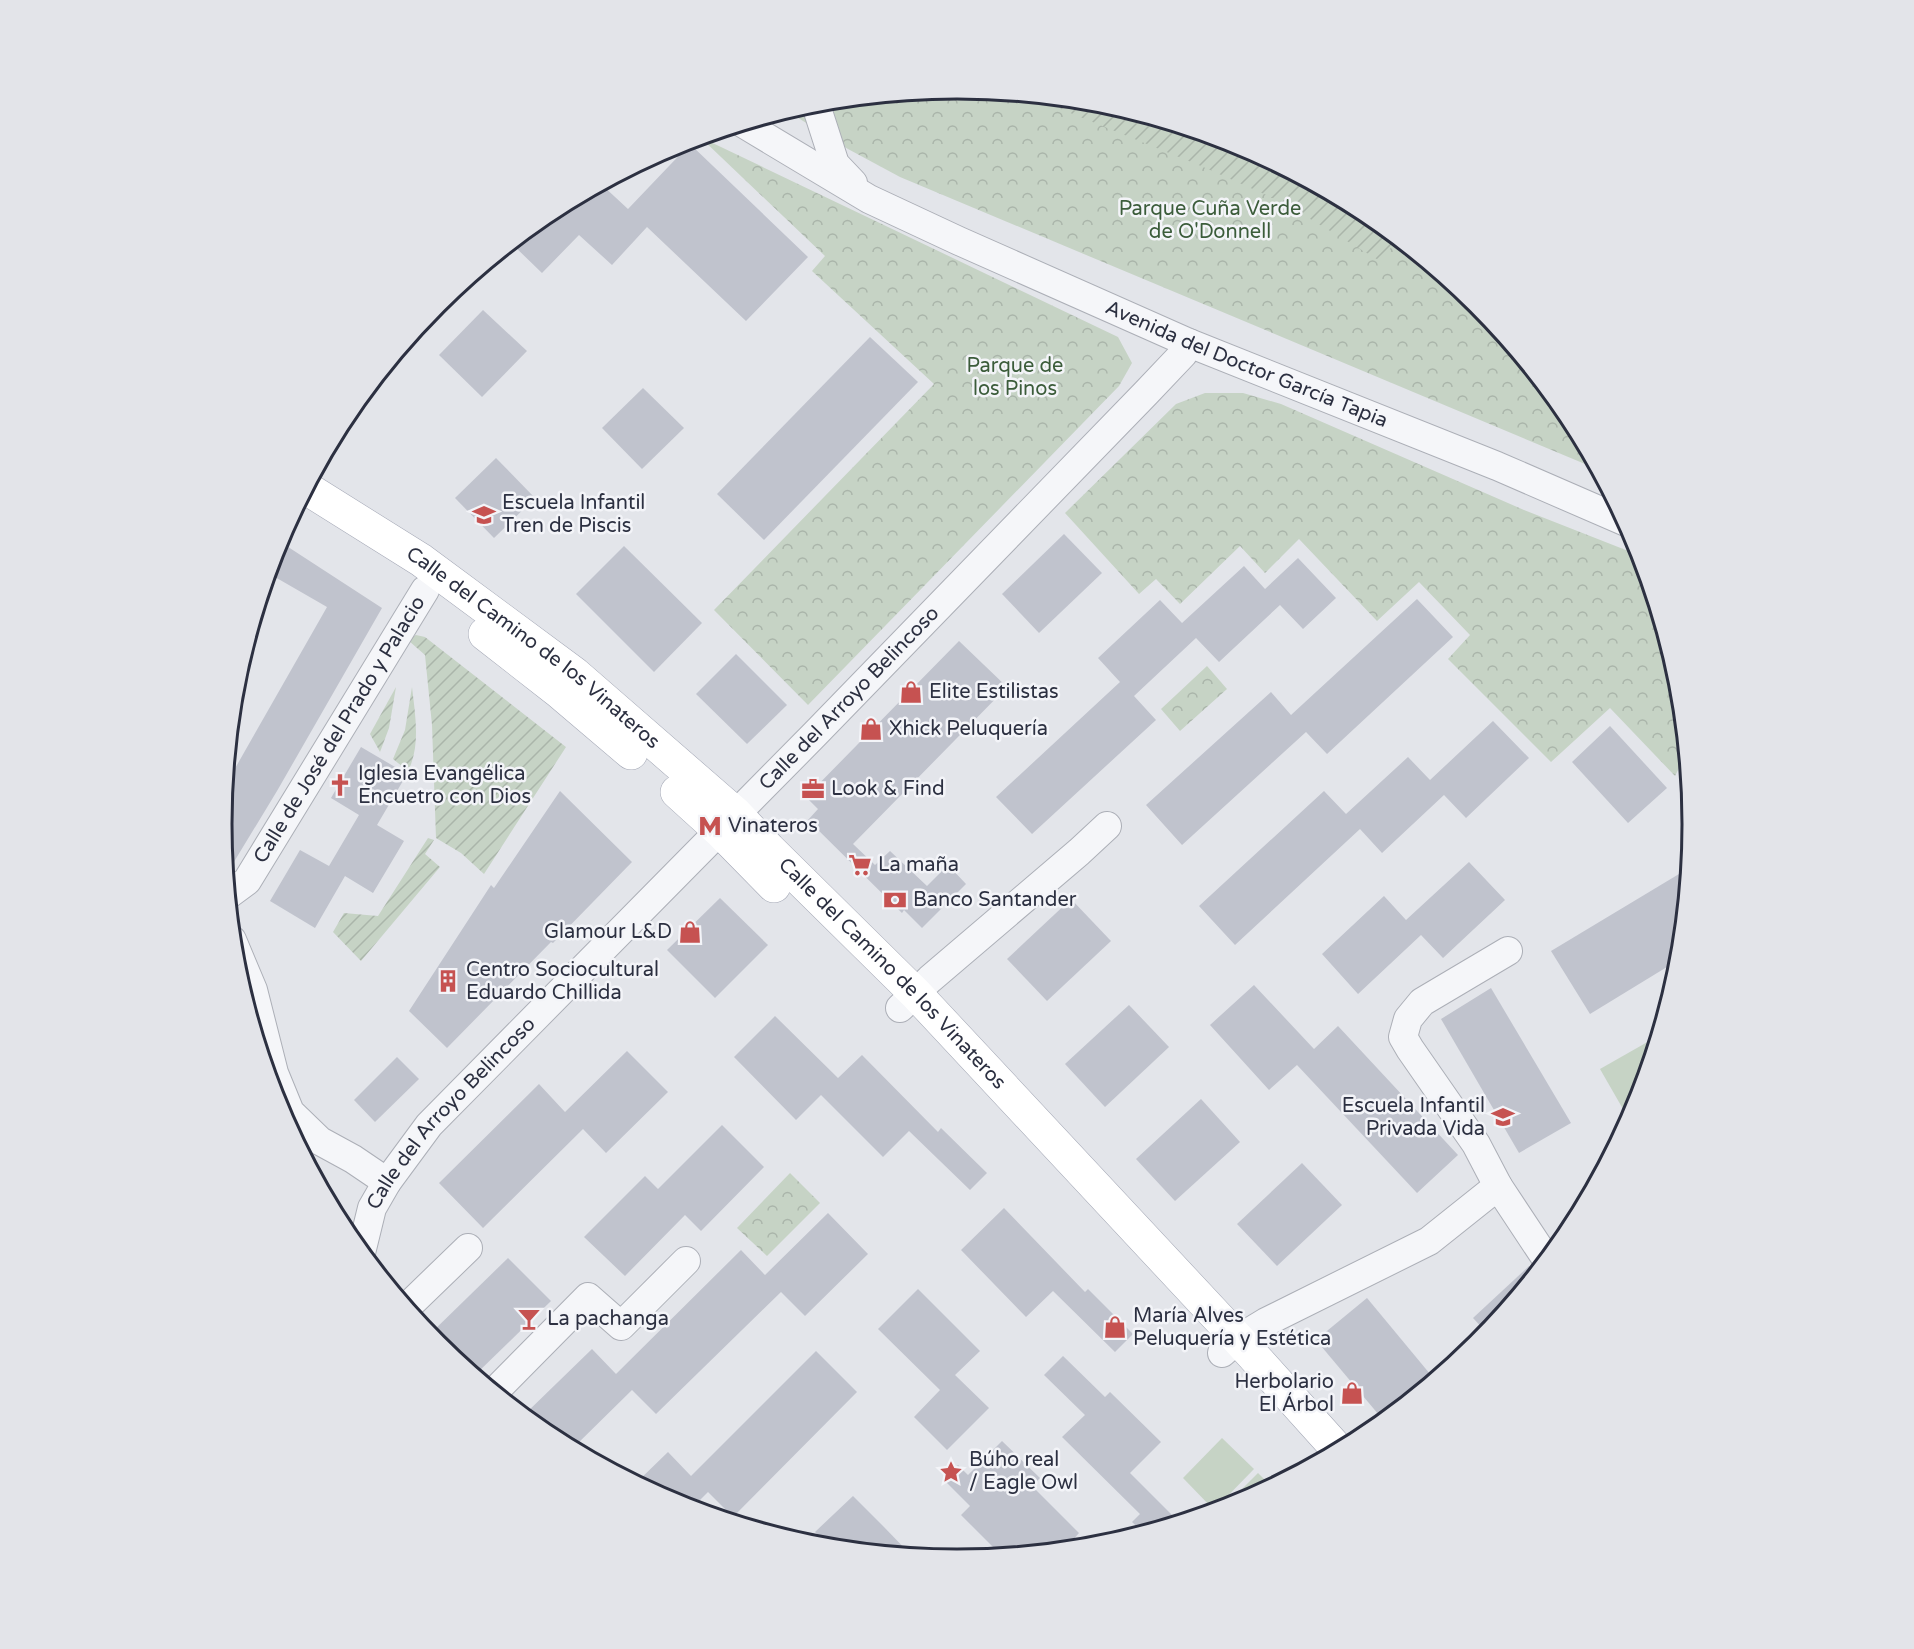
<svg xmlns="http://www.w3.org/2000/svg" width="1914" height="1649" viewBox="0 0 1914 1649" font-family="'Varela Round',sans-serif">
	<style>
		.grass { fill: #c6d3c5 }
		.park { fill: url(#park-crowns) }
		.garden { fill: url(#garden-furrows) }
		.building { fill: #c0c3cd }
		.lines { fill: none; stroke-linecap: round; stroke-linejoin: round }
		.minor-casing { stroke: #acafb7; stroke-width: 30 }
		.major-casing { stroke: #a3a7b5; stroke-width: 34 }
		.minor { stroke: #f5f6f9; stroke-width: 28 }
		.major { stroke: #fff; stroke-width: 33 }
		.labels { text-anchor: middle; dominant-baseline: central; stroke-width: 5; stroke-linejoin: round; paint-order: stroke }
		.park-label { font-size: 20px; fill: #3b5c3a; stroke: #f3f4f8 }
		.street-label { font-size: 20px; fill: #2c3041; stroke: #f3f4f8 }
		.poi-label { font-size: 20px; fill: #2c3041; stroke: #f3f4f8; text-anchor: start }
		.rim { fill: none; stroke: #2c3041; stroke-width: 3 }
	</style>
	<defs>
		<pattern id="park-crowns" width="20" height="18" patternUnits="userSpaceOnUse" patternTransform="scale(1.5)"><rect width="20" height="18" fill="#c6d3c5"/><path d="M2 6a3 3 0 1 1 6 0M12 15a3 3 0 1 1 6 0" fill="none" stroke="#aab5aa"/></pattern>
		<pattern id="garden-furrows" width="10" height="10" patternUnits="userSpaceOnUse" patternTransform="scale(1.5)"><rect width="10" height="10" fill="#c6d3c5"/><path d="M-1 1l2-2M0 10L10 0M9 11l2-2" fill="none" stroke="#aab5aa"/></pattern>
	</defs>
	<rect width="100%" height="100%" fill="#e3e5ea"/>
	<g class="grass">
		<polygon points="1658,1036 1637,1106 1634,1112 1627,1116 1600,1069"/>
		<polygon points="1222,1438 1254,1469 1214,1510 1183,1478"/>
		<polygon points="1258,1473 1272,1487 1238,1505 1221,1510"/>
	</g>
	<g class="park">
		<polygon points="957,89 1101,103 1239,145 1366,213 1478,304 1569,416 1597,469 900,177 848,149 787,111 814,103"/>
		<polygon points="700,137 1118,337 1132,363 1119,386 808,705 714,610 934,384 812,271 825,256"/>
		<polygon points="1205,393 1243,393 1281,404 1524,510 1641,556 1679,681 1686,754 1675,776 1610,708 1551,762 1448,659 1470,635 1419,582 1377,621 1299,539 1265,573 1240,546 1180,604 1156,579 1139,594 1065,513 1176,404"/>
		<polygon points="1207,666 1227,689 1180,731 1161,709"/>
		<polygon points="790,1173 820,1203 767,1256 737,1228"/>
	</g>
	<g class="garden">
		<polygon points="1026,95 1101,103 1239,145 1366,213 1398,239 1380,261 1282,202 1201,166"/>
		<polygon points="416,635 425,637 566,747 484,874 461,853 436,838 432,725 425,655 409,641"/>
		<polygon points="396,687 389,728 380,752 370,734"/>
		<path d="M412 687C415 714 421 746 408 771L393 759 405 730Z"/>
		<polygon points="428,838 434,840 425,854 440,867 361,961 333,932 344,913 378,916"/>
	</g>
	<g class="building">
		<polygon points="690,144 808,257 746,321 647,227 612,265 579,235 542,273 511,243 552,210 560,218 583,194 601,184 628,209"/>
		<polygon points="483,310 527,351 482,397 439,355"/>
		<polygon points="870,337 918,382 764,540 717,494"/>
		<polygon points="643,388 684,428 642,469 602,428"/>
		<polygon points="496,458 535,498 494,538 455,498"/>
		<polygon points="1064,534 1102,573 1039,633 1002,594"/>
		<polygon points="282,543 382,608 277,791 226,875 221,824 225,786 327,607 268,573 271,561"/>
		<polygon points="624,546 702,623 654,672 576,594"/>
		<polygon points="1298,558 1336,598 1303,629 1280,605 1219,662 1196,638 1134,696 1156,720 1032,834 996,797 1120,682 1098,658 1160,600 1182,623 1244,566 1265,589"/>
		<polygon points="1417,599 1453,637 1327,754 1306,732 1182,845 1146,805 1271,692 1291,715"/>
		<polygon points="959,641 1007,687 853,844 875,865 890,851 927,886 948,865 966,884 922,928 904,910 902,913 808,820 818,809 806,797"/>
		<polygon points="736,654 787,705 747,744 696,694"/>
		<polygon points="1493,721 1529,758 1466,818 1444,795 1382,853 1360,829 1235,945 1199,906 1324,791 1346,814 1408,757 1430,780"/>
		<polygon points="1610,726 1667,788 1628,823 1572,762"/>
		<polygon points="361,747 407,774 377,825 404,841 373,893 345,876 315,928 270,901 300,850 329,866 359,815 331,798"/>
		<polygon points="560,791 632,862 553,943 551,942 447,1048 409,1011 491,885 494,888"/>
		<polygon points="1469,862 1505,900 1443,958 1421,935 1358,994 1322,954 1384,896 1406,920"/>
		<polygon points="1689,868 1680,959 1590,1014 1551,951"/>
		<polygon points="720,898 768,945 715,998 667,950"/>
		<polygon points="1071,899 1111,941 1047,1001 1007,959"/>
		<polygon points="1254,985 1314,1049 1338,1026 1458,1155 1417,1193 1297,1065 1269,1090 1210,1025"/>
		<polygon points="1491,988 1571,1123 1519,1153 1441,1019"/>
		<polygon points="1129,1005 1169,1047 1105,1107 1065,1064"/>
		<polygon points="775,1016 838,1078 862,1055 938,1132 941,1128 987,1173 970,1190 909,1131 883,1157 821,1095 796,1120 734,1057"/>
		<polygon points="627,1051 668,1092 606,1153 583,1129 483,1228 439,1183 539,1084 565,1112"/>
		<polygon points="397,1057 419,1079 375,1122 354,1100"/>
		<polygon points="1201,1099 1240,1142 1175,1201 1136,1159"/>
		<polygon points="722,1125 764,1167 701,1231 685,1215 625,1276 584,1237 645,1176 658,1189"/>
		<polygon points="1302,1163 1342,1205 1277,1266 1237,1224"/>
		<polygon points="1004,1208 1085,1292 1088,1289 1133,1334 1115,1352 1053,1291 1026,1317 961,1250"/>
		<polygon points="828,1213 868,1254 805,1316 781,1292 656,1414 632,1390 572,1449 548,1436 523,1416 592,1349 616,1374 741,1250 765,1275"/>
		<polygon points="508,1258 551,1301 474,1376 436,1345 429,1335"/>
		<polygon points="1529,1266 1536,1273 1487,1333 1473,1318"/>
		<polygon points="918,1289 980,1351 955,1375 989,1408 947,1450 914,1417 940,1390 878,1329"/>
		<polygon points="1367,1298 1435,1380 1384,1421 1316,1340"/>
		<polygon points="816,1351 857,1392 733,1517 708,1492 691,1509 675,1504 636,1483 668,1452 691,1476"/>
		<polygon points="1063,1356 1105,1397 1110,1392 1161,1442 1130,1473 1176,1519 1169,1526 1144,1533 1132,1522 1140,1514 1062,1437 1085,1415 1044,1375"/>
		<polygon points="1002,1441 1040,1478 1032,1486 1079,1533 1072,1541 1080,1548 1002,1556 961,1515 970,1506 944,1480 958,1465 968,1475"/>
		<polygon points="853,1496 883,1526 912,1556 831,1548 815,1532"/>
	</g>
	<g class="lines">
		<g class="minor-casing">
			<g id="minor">
				<polyline points="815,102 835,164 853,183"/>
				<path id="s1" d="M744 124 869 199 959 241 1189 343 1497 466 1626 522"/>
				<path id="s2" d="M228 895 247 881 425 590"/>
				<polyline points="232,940 253,990 274,1073 290,1112 320,1141 353,1159 387,1182"/>
				<polyline points="900,1008 930,979 1079,852 1107,826"/>
				<polyline points="1498,1186 1476,1144 1410,1049 1403,1037 1408,1019 1422,1002 1508,951"/>
				<path id="s3" d="M361 1253 372 1208 387 1182 429 1125 815 734 1146 393 1183 354 1189 343"/>
				<polyline points="406,1308 468,1248"/>
				<polyline points="1222,1353 1238,1339 1266,1322 1429,1241 1498,1186 1547,1260"/>
				<polyline points="494,1392 588,1297 621,1326 686,1261"/>
			</g>
		</g>
		<g class="major-casing">
			<g id="major">
				<path id="s4" d="M306 488 421 560 575 674 736 814 769 849 916 994 1238 1339 1339 1451"/>
				<polyline points="485,634 558,691 631,753"/>
				<polyline points="677,792 720,831 774,886"/>
			</g>
		</g>
		<use href="#minor" class="minor"/>
		<use href="#major" class="major"/>
	</g>
	<defs>
		<g id="school-bare" transform="scale(1.8)"><path d="M0-5L7-2L0 1L-7-2ZM-4 1L0 2.5L4 1V4Q0 6-4 4Z" fill="#c65251" stroke="#f3f4f8" stroke-width="2.5" paint-order="stroke"/></g>
		<g id="shop-bare" transform="scale(1.8)"><path d="M-5-2.5h2.3a2.7 3.5 0 0 1 5.4 0H5L5.5 6h-11ZM-1.5-2.5h3a1.5 2.3 0 0 0-3 0Z" fill="#c65251" stroke="#f3f4f8" stroke-width="2.5" paint-order="stroke"/></g>
		<g id="church-bare" transform="scale(1.8)"><path d="M-1.2-6h2.4v3.5h3.3v2.4h-3.3V6h-2.4V-.1h-3.3v-2.4h3.3Z" fill="#c65251" stroke="#f3f4f8" stroke-width="2.5" paint-order="stroke"/></g>
		<g id="office-bare" transform="scale(1.8)"><path d="M-6-3h4V-5.5h4V-3h4V5H-6ZM-1-4.5V-3h2v-1.5ZM-6 0V1H6V0Z" fill="#c65251" stroke="#f3f4f8" stroke-width="2.5" paint-order="stroke"/></g>
		<g id="metro-bare" transform="scale(1.8)"><path d="M-5.5 5V-5H-3L0 0L3-5H5.5V5H3V-.5L0 4L-3-.5V5Z" fill="#c65251" stroke="#f3f4f8" stroke-width="2.5" paint-order="stroke"/></g>
		<g id="supermarket-bare" transform="scale(1.8)"><path d="M-6-5.5h2.5l.6 2H6L4.5 2H-2.5L-4.4-4H-6ZM-1.5 3.2a1.3 1.3 0 1 0 .1 0ZM3 3.2a1.3 1.3 0 1 0 .1 0Z" fill="#c65251" stroke="#f3f4f8" stroke-width="2.5" paint-order="stroke"/></g>
		<g id="bank-bare" transform="scale(1.8)"><path d="M-6-4H6V4H-6ZM0-2.3a2.3 2.3 0 1 0 0 4.6a2.3 2.3 0 1 0 0-4.6Z" fill="#c65251" stroke="#f3f4f8" stroke-width="2.5" paint-order="stroke"/></g>
		<g id="building-bare" transform="scale(1.8)"><path d="M-4-6H4V6H1V3H-1V6H-4ZM-2.5-4.3h1.7v1.8h-1.7ZM.8-4.3h1.7v1.8H.8ZM-2.5-1h1.7V.8h-1.7ZM.8-1h1.7V.8H.8Z" fill="#c65251" stroke="#f3f4f8" stroke-width="2.5" paint-order="stroke"/></g>
		<g id="bar-bare" transform="scale(1.8)"><path d="M-6-5H6L.8 .8V4.5H3.5V6h-7V4.5H-.8V.8Z" fill="#c65251" stroke="#f3f4f8" stroke-width="2.5" paint-order="stroke"/></g>
		<g id="sight-bare" transform="scale(1.8)"><path d="M0-6L1.8-2.2L6-1.7L2.9 1.2L3.7 5.4L0 3.3L-3.7 5.4L-2.9 1.2L-6-1.7L-1.8-2.2Z" fill="#c65251" stroke="#f3f4f8" stroke-width="2.5" paint-order="stroke"/></g>
	</defs>
	<g fill-rule="evenodd">
		<use href="#school-bare" x="484" y="515"/>
		<use href="#shop-bare" x="911" y="692"/>
		<use href="#shop-bare" x="871" y="729"/>
		<use href="#church-bare" x="340" y="785"/>
		<use href="#office-bare" x="813" y="789"/>
		<use href="#metro-bare" x="710" y="826"/>
		<use href="#supermarket-bare" x="860" y="865"/>
		<use href="#bank-bare" x="895" y="900"/>
		<use href="#shop-bare" x="690" y="932"/>
		<use href="#building-bare" x="448" y="981"/>
		<use href="#school-bare" x="1503" y="1117"/>
		<use href="#bar-bare" x="529" y="1319"/>
		<use href="#shop-bare" x="1115" y="1327"/>
		<use href="#shop-bare" x="1352" y="1393"/>
		<use href="#sight-bare" x="951" y="1472"/>
	</g>
	<g class="labels">
		<g class="park-label">
			<text x="1210" y="209">Parque Cuña Verde<tspan x="1210" dy="23">de O'Donnell</tspan></text>
			<text x="1015" y="366">Parque de<tspan x="1015" dy="23">los Pinos</tspan></text>
		</g>
		<g class="street-label">
			<text stroke="none"><textPath href="#s1" startOffset="558">Avenida del Doctor García Tapia</textPath></text>
			<text stroke="none"><textPath href="#s4" startOffset="278">Calle del Camino de los Vinateros</textPath></text>
			<text stroke="none"><textPath href="#s3" startOffset="746">Calle del Arroyo Belincoso</textPath></text>
			<text stroke="none"><textPath href="#s2" startOffset="201">Calle de José del Prado y Palacio</textPath></text>
			<text stroke="none"><textPath href="#s4" startOffset="764">Calle del Camino de los Vinateros</textPath></text>
			<text stroke="none"><textPath href="#s3" startOffset="170">Calle del Arroyo Belincoso</textPath></text>
		</g>
		<g class="poi-label">
			<text x="502" y="503">Escuela Infantil<tspan x="502" dy="23">Tren de Piscis</tspan></text>
			<text x="929" y="692">Elite Estilistas</text>
			<text x="889" y="729">Xhick Peluquería</text>
			<text x="358" y="774">Iglesia Evangélica<tspan x="358" dy="23">Encuetro con Dios</tspan></text>
			<text x="831" y="789">Look &amp; Find</text>
			<text x="728" y="826">Vinateros</text>
			<text x="878" y="865">La maña</text>
			<text x="913" y="900">Banco Santander</text>
			<text x="672" y="932" text-anchor="end">Glamour L&amp;D</text>
			<text x="466" y="970">Centro Sociocultural<tspan x="466" dy="23">Eduardo Chillida</tspan></text>
			<text x="1485" y="1106" text-anchor="end">Escuela Infantil<tspan x="1485" dy="23">Privada Vida</tspan></text>
			<text x="1133" y="1316">María Alves<tspan x="1133" dy="23">Peluquería y Estética</tspan></text>
			<text x="547" y="1319">La pachanga</text>
			<text x="1334" y="1382" text-anchor="end">Herbolario<tspan x="1334" dy="23">El Árbol</tspan></text>
			<text x="969" y="1460">Búho real<tspan x="969" dy="23">/ Eagle Owl</tspan></text>
		</g>
	</g>
	<path d="M0 0H1914V1649H0ZM232 824a725 725 0 1 1 1450 0a725 725 0 1 1-1450 0Z" fill="#e3e4e9" fill-rule="evenodd"/>
	<path class="rim" d="M232 824a725 725 0 1 1 1450 0a725 725 0 1 1-1450 0Z"/>
</svg>
